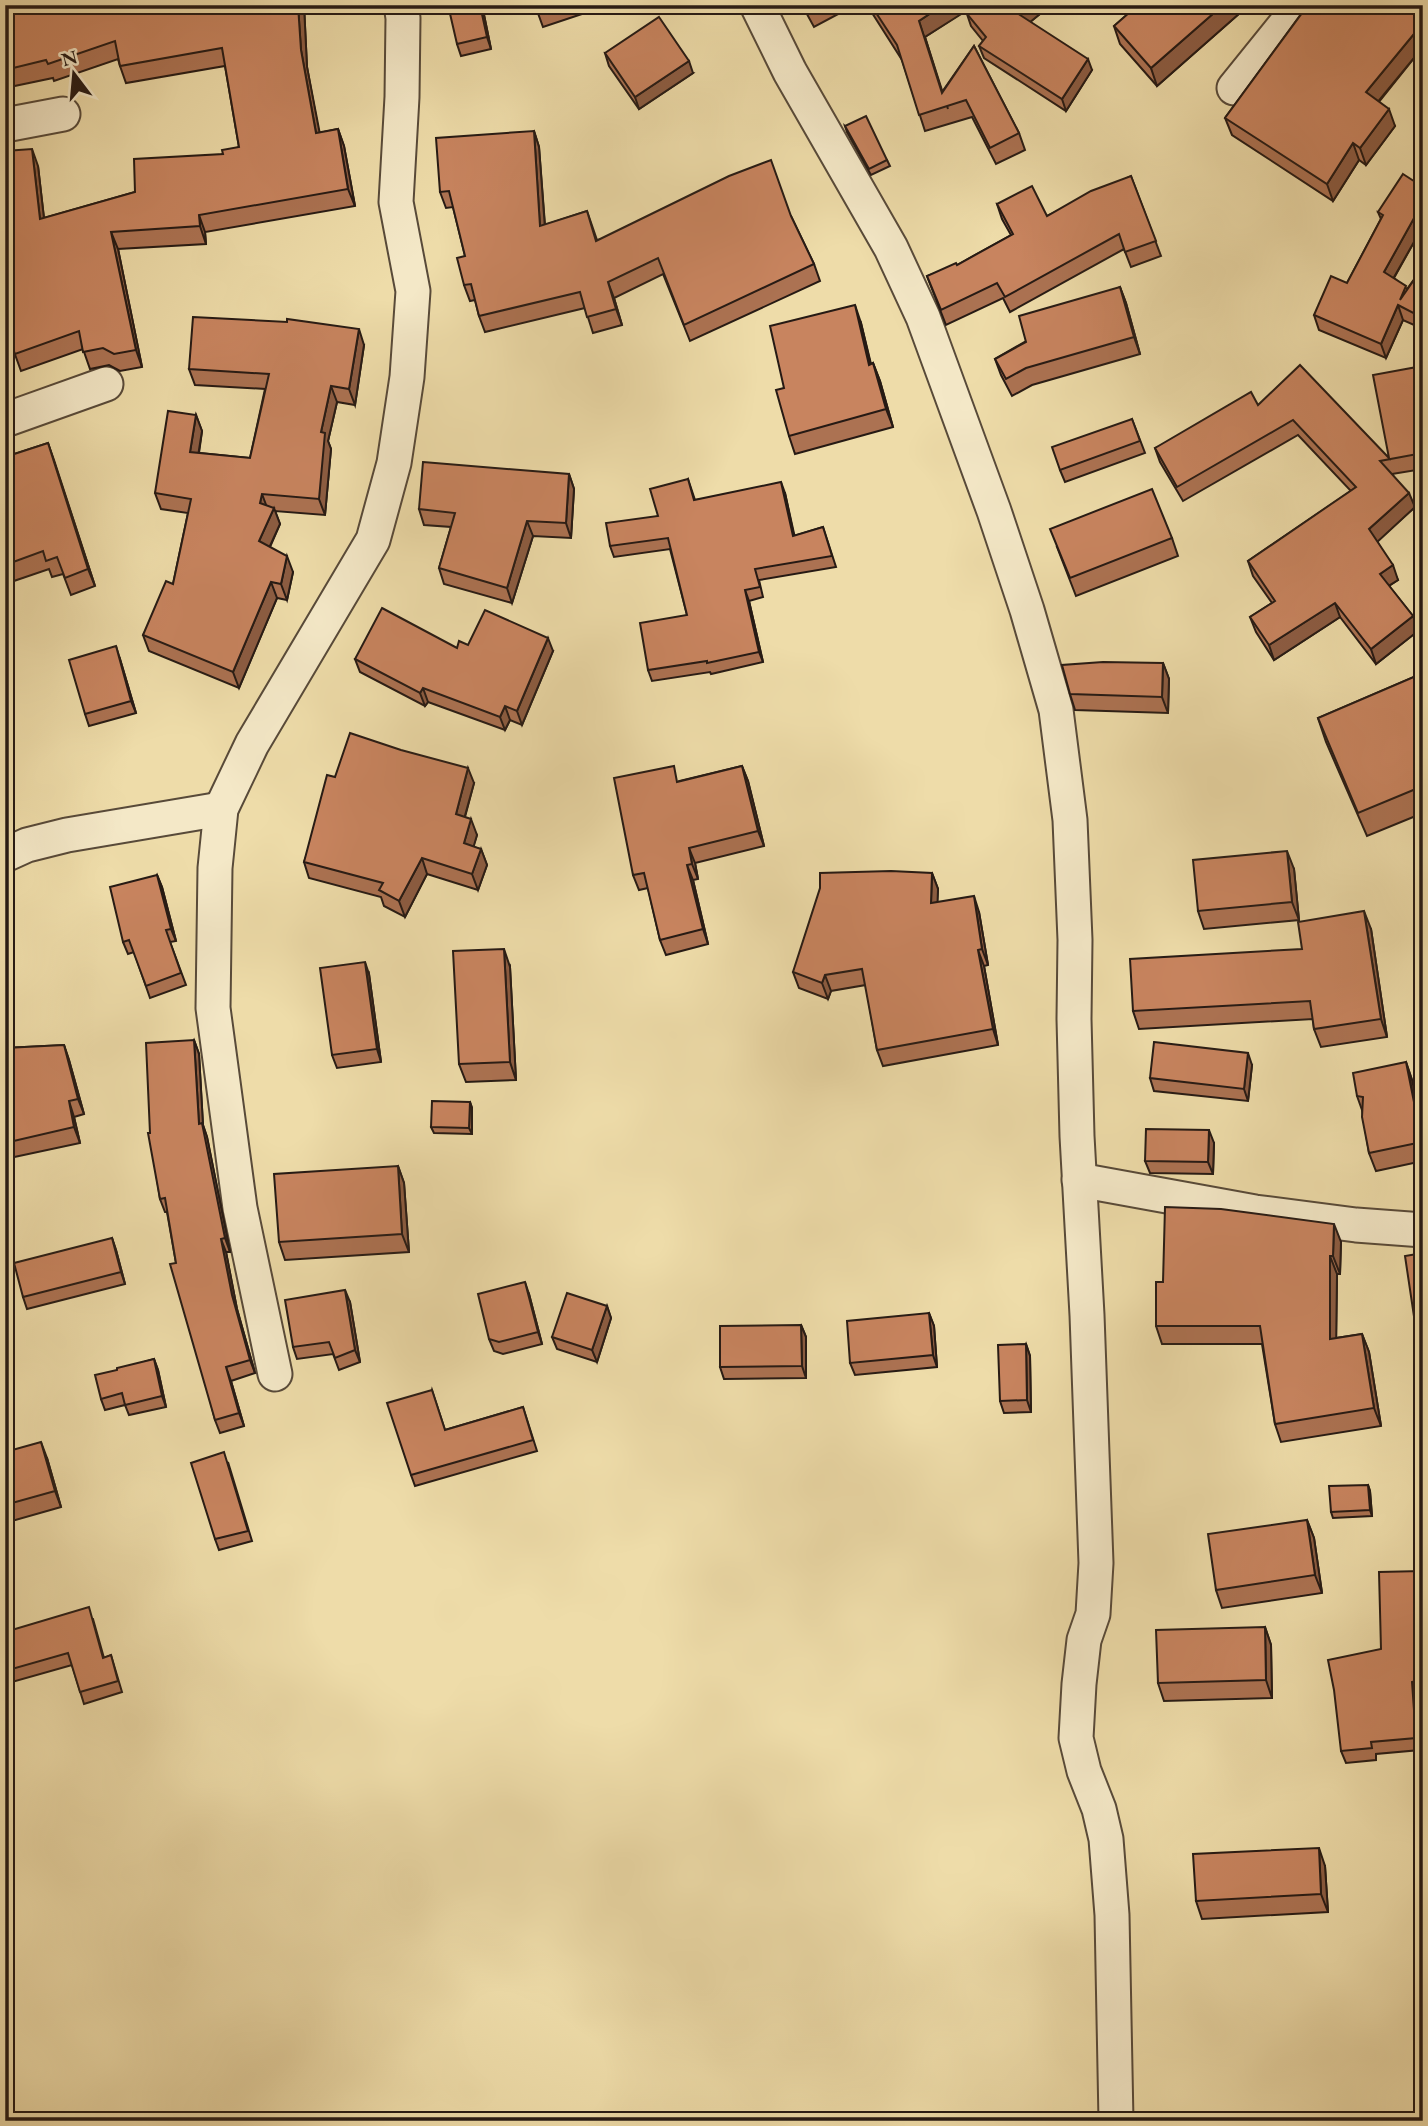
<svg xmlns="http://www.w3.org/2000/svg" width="1428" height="2126" viewBox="0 0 1428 2126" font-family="'EB Garamond',serif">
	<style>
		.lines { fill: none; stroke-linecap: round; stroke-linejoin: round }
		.minor-casing { stroke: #584a39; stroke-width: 37 }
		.minor { stroke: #f4e8c7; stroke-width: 33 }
		.wall { fill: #ac7252; stroke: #261a14; stroke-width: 2 }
		.shaded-wall { fill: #8c5c42; stroke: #261a14; stroke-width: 2 }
		.building { fill: #c8845f; stroke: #261a14; stroke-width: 2 }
	</style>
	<rect width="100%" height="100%" fill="#eedca9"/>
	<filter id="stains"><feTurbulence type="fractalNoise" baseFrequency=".00286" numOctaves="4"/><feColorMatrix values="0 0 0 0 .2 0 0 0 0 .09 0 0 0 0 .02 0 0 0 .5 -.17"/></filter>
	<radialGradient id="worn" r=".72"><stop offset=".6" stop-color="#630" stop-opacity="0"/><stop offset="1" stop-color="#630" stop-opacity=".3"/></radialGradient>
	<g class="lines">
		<g class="minor-casing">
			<g id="minor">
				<polyline points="757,5 790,72 891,248 923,317 994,511 1027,610 1056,710 1070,820 1075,940 1074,1019 1077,1136 1087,1315 1096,1563 1093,1614 1084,1640 1079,1684 1076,1738 1084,1771 1099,1809 1106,1839 1112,1915 1116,2121"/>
				<polyline points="1234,88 1301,5"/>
				<polyline points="5,125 63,114"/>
				<polyline points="5,420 106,384"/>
				<polyline points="5,855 27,845 67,835 221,809"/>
				<polyline points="1079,1180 1255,1212 1356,1225 1423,1230"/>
				<polyline points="275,1374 240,1208 213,1008 215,868 221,809 252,744 373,540 394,463 407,377 413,291 396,202 402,97 403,18 401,5"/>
			</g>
		</g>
		<use href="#minor" class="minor"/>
	</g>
	<g class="wall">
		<polygon points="5,5 304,5 307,67 319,133 338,129 344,146 355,206 205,232 206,244 118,249 142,367 120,371 109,365 90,369 83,349 21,371 5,327 38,166 44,218 135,192 239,147 225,66 126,83 120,66 118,59 54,81 53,78 5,88"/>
		<polygon points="482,5 491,49 461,56 457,44"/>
		<polygon points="535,5 609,5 543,27"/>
		<polygon points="802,5 855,5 814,27"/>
		<polygon points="867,5 974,5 925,37 942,92 974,46 1019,133 1025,150 996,164 972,117 925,131 902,60"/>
		<polygon points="978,5 1051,5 1030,22 1092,70 1066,111 984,58 979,46 983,41 971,26 967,14"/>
		<polygon points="1138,5 1249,5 1157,86 1120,44 1114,26"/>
		<polygon points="1423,5 1423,47 1379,102 1395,126 1366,165 1359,160 1333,201 1232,135 1225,118 1301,14 1300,12"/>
		<polygon points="605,53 693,73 639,109 609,66"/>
		<polygon points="845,126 887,160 890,166 871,175 847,132"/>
		<polygon points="534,131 539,147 545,225 587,211 597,240 791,216 814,264 820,281 690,341 663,274 614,298 622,325 593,333 585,308 485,332 479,316 475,300 470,301 464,285 465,256 453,207 446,208 440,192"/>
		<polygon points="1131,176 1161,256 1131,267 1124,249 1010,312 1003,298 946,325 927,276 957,265 1011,235 1002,219 997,204 1047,216"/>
		<polygon points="1378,212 1423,226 1394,278 1407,289 1423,267 1423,329 1403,320 1386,358 1319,330 1314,315 1347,283 1381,219"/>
		<polygon points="1120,287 1126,303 1140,354 1032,385 1012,396 1001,375 995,359"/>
		<polygon points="861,323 871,364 873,363 880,381 893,427 795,454 789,436"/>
		<polygon points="364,345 355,405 337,402 328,441 331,449 325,515 275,511 280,524 270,547 293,572 287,600 277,598 239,688 149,651 143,635 173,584 188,513 161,509 155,493 196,415 202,431 199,453 250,458 265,389 195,385 189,369"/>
		<polygon points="1423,381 1423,469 1392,474 1415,507 1377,541 1398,580 1389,586 1413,616 1418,631 1376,664 1340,617 1274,660 1256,632 1250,617 1272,603 1253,576 1248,561 1351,491 1298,435 1183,501 1160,462 1155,448 1258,405 1389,458"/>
		<polygon points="1132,419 1145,453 1065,482 1060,470"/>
		<polygon points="48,443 95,586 71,595 63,574 52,577 49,569 5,584 5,457"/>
		<polygon points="569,474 574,489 571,538 533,536 512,603 444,584 439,568 451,527 424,525 419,509"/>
		<polygon points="688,479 695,500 785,493 794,536 823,527 836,567 759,580 763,597 749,601 763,662 711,674 710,672 652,681 648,670 687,615 670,549 614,557 610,546 658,516"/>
		<polygon points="1172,538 1178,556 1076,596 1057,547"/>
		<polygon points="468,645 553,651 522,725 510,720 505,730 428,702 425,706 360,672 355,659 457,648"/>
		<polygon points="120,659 136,713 89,726 85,714"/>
		<polygon points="1163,663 1169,679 1168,713 1075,710 1070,694"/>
		<polygon points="1423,673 1423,813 1367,836 1326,742 1318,718"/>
		<polygon points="742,766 748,781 764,846 695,863 698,879 693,880 708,944 666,955 660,940 648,888 639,890 633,875 679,781"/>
		<polygon points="335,777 474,783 465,817 477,835 473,847 481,849 487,865 478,890 427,874 405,917 384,906 381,897 309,878 304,862"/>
		<polygon points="1294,869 1299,920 1204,929 1198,911"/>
		<polygon points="932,873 938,889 937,902 979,912 988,965 984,966 998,1045 883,1066 877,1050 866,985 831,991 828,999 799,988 793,972"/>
		<polygon points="157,875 162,887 176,941 170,942 186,985 150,998 134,952 128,954 123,942"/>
		<polygon points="1371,929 1387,1037 1321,1047 1314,1029 1313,1019 1139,1029 1133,1011"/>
		<polygon points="510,967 516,1080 466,1082 459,1064"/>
		<polygon points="369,974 381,1062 337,1068 332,1055"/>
		<polygon points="194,1040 199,1054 203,1125 207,1137 230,1252 226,1252 237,1309 255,1373 231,1381 244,1426 220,1433 215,1420 176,1263 167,1212 165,1212 160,1199 150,1133"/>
		<polygon points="64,1045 69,1060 84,1114 74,1117 80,1143 5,1159 5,1048"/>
		<polygon points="1406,1062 1412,1080 1423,1130 1423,1161 1376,1171 1369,1153 1362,1110 1357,1096"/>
		<polygon points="1252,1065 1248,1101 1154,1091 1150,1078"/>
		<polygon points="470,1102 472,1108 472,1134 434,1133 431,1127"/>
		<polygon points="1214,1143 1213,1174 1150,1173 1145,1161"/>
		<polygon points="398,1166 404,1183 409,1252 285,1260 279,1242"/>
		<polygon points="112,1238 116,1250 125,1284 27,1309 23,1297"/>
		<polygon points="1341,1242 1340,1274 1337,1274 1336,1338 1362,1334 1369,1352 1381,1426 1281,1442 1275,1424 1262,1344 1162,1344 1156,1326 1163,1282"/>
		<polygon points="529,1294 542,1344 503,1354 494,1351 489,1339"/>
		<polygon points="350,1302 360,1362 339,1370 333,1354 297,1359 293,1347"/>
		<polygon points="607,1306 611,1318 597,1362 557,1349 552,1337"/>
		<polygon points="929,1313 934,1326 937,1367 855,1375 850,1363"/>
		<polygon points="801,1325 806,1337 806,1378 724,1379 720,1367"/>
		<polygon points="1026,1344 1030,1356 1031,1412 1004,1413 1000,1401"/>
		<polygon points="154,1359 158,1370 166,1407 129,1415 125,1405 105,1410 101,1399 117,1370"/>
		<polygon points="432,1390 445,1430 523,1407 537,1451 415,1486 411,1475"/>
		<polygon points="5,1452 47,1458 61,1507 5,1523"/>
		<polygon points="228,1462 252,1541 219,1550 215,1539"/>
		<polygon points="1368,1485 1370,1491 1372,1516 1333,1518 1331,1512"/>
		<polygon points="1307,1520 1314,1538 1322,1593 1222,1608 1216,1590"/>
		<polygon points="1423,1572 1423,1692 1416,1694 1420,1750 1376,1754 1376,1760 1346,1763 1341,1751 1381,1649"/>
		<polygon points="93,1619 104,1658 111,1655 122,1692 84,1704 72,1665 5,1684 5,1632"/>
		<polygon points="1265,1627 1271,1645 1272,1698 1164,1701 1158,1683"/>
		<polygon points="1325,1866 1328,1912 1202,1919 1196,1901"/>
	</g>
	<g class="shaded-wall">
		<polygon points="298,5 304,5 307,67 323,150 316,133 301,50"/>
		<polygon points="480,5 482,5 491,49 487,37"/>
		<polygon points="943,5 974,6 925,37 948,109 919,21"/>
		<polygon points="1032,5 1051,5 1024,27 1020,15"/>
		<polygon points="1223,5 1249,5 1157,86 1151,68"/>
		<polygon points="1423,23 1423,47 1372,109 1366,92"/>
		<polygon points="1088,59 1092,70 1066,111 1062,99"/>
		<polygon points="689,61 693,73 639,109 635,97"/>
		<polygon points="1389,109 1395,126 1366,165 1360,148"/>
		<polygon points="338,129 344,146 355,206 348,189"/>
		<polygon points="534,131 539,147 546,242 540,226"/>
		<polygon points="1353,143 1359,160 1333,201 1327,184"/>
		<polygon points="32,149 38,166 46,236 40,219"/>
		<polygon points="1423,202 1423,226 1389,286 1384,272"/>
		<polygon points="199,215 205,232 206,244 200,226"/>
		<polygon points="111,232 118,249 142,367 136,350"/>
		<polygon points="608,282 614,298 622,325 616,309"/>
		<polygon points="1120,287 1126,303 1140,354 1134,337"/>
		<polygon points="855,305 861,323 875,383 869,365"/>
		<polygon points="1398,305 1403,320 1386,358 1381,344"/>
		<polygon points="359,329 364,345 355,405 349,389"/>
		<polygon points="873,363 880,381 893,427 886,409"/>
		<polygon points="1417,367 1423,381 1423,395"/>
		<polygon points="331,386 337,402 328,441 331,449 325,515 319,499 321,432"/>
		<polygon points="196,415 202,431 196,469 190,452"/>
		<polygon points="48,443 54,460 95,586 88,569"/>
		<polygon points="569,474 574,489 571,538 566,523"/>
		<polygon points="781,482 785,493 797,547 793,536"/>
		<polygon points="1409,493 1415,507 1375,544 1369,529"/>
		<polygon points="262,494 268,510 260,503"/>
		<polygon points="274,508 280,524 265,557 259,541"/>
		<polygon points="527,521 533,536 512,603 507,588"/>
		<polygon points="287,556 293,572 287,600 281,584"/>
		<polygon points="1393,565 1398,580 1385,588 1380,574"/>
		<polygon points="271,582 277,598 239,688 233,672"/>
		<polygon points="745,590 749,601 763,662 759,652"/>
		<polygon points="1335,603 1340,617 1274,660 1269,645"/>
		<polygon points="1413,616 1418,631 1376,664 1371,649"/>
		<polygon points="548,638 553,651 522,725 517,711"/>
		<polygon points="116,646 120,659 136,713 131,701"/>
		<polygon points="1163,663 1169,679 1168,713 1162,697"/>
		<polygon points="423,688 428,702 425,706 420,693"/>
		<polygon points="505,706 510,720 505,730 500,717"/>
		<polygon points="742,766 748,781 764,846 758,831"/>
		<polygon points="468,768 474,783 461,830 456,814"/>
		<polygon points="471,819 477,835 470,859 464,843"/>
		<polygon points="689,848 695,863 698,879 692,864"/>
		<polygon points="481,849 487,865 478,890 472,874"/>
		<polygon points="1287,851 1294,869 1299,920 1292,902"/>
		<polygon points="422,858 427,874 405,917 399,901"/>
		<polygon points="687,865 693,880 708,944 703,929"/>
		<polygon points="932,873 938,889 937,919 931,903"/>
		<polygon points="157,875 162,887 176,941 171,929"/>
		<polygon points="974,896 979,912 988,965 982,949"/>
		<polygon points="1364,911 1371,929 1387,1037 1381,1019"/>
		<polygon points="504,949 510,967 516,1080 510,1062"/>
		<polygon points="978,950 984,966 998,1045 993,1029"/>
		<polygon points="365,962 369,974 381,1062 377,1049"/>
		<polygon points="825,975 831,991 828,999 822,983"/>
		<polygon points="194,1040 199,1054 203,1125 207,1137 230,1252 225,1238 199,1124"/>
		<polygon points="64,1045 69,1060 84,1114 78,1099"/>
		<polygon points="1248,1053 1252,1065 1248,1101 1244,1089"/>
		<polygon points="1406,1062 1412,1080 1423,1130 1423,1143"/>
		<polygon points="69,1101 74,1117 80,1143 74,1127"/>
		<polygon points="470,1102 472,1108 472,1134 469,1128"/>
		<polygon points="1209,1130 1214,1143 1213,1174 1208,1162"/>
		<polygon points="398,1166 404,1183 409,1252 402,1234"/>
		<polygon points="1334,1224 1341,1242 1340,1274 1333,1256"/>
		<polygon points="112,1238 116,1250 125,1284 121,1272"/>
		<polygon points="221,1239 226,1252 237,1309 255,1373 250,1360 232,1295"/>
		<polygon points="1330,1256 1337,1274 1336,1357 1330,1339"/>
		<polygon points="525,1282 529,1294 542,1344 538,1332"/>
		<polygon points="345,1290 350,1302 360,1362 355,1350"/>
		<polygon points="607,1306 611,1318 597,1362 592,1350"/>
		<polygon points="929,1313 934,1326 937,1367 933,1355"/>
		<polygon points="801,1325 806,1337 806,1378 802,1366"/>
		<polygon points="1362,1334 1369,1352 1381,1426 1374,1408"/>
		<polygon points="1026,1344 1030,1356 1031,1412 1027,1400"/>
		<polygon points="154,1359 158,1370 166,1407 162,1396"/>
		<polygon points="226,1367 231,1381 244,1426 239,1413"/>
		<polygon points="41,1442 47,1458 61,1507 55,1491"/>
		<polygon points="1368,1485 1370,1491 1372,1516 1370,1510"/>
		<polygon points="1307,1520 1314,1538 1322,1593 1315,1575"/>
		<polygon points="1265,1627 1271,1645 1272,1698 1266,1680"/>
		<polygon points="1412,1682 1416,1694 1420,1750 1416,1738"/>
		<polygon points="1319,1848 1325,1866 1328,1912 1321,1894"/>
	</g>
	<g class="building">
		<polygon points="5,5 298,5 301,50 316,133 338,129 348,189 199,215 200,226 111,232 136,350 114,354 103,348 83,352 79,331 15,354 5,327 5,151 32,149 40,219 135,192 134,159 223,154 222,150 239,147 222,48 120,66 115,41 48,64 46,60 5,70"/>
		<polygon points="448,5 480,5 487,37 457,44"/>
		<polygon points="535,5 547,5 536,9"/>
		<polygon points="805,5 818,5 808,11"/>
		<polygon points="871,5 943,5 919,21 942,93 974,46 1019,133 990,148 966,100 919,115 897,45"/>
		<polygon points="978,5 1032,5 1020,15 1088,59 1062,99 979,46 986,37 967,14"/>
		<polygon points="1138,5 1223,5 1151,68 1114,26"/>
		<polygon points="1305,5 1423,5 1423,23 1366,92 1389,109 1360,148 1353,143 1327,184 1225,118 1302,13 1300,12"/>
		<polygon points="659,17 689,61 635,97 605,53"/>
		<polygon points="866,116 887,160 869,169 845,126"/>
		<polygon points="534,131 540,226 587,211 596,241 729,176 771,160 791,216 814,264 684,325 658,258 608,282 616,309 587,317 580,292 479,316 471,284 464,285 457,258 465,256 449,191 440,192 436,138"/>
		<polygon points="1403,174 1423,187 1423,202 1384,272 1406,286 1400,300 1423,267 1423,313 1421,317 1398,305 1381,344 1314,315 1331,276 1347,283 1383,215 1378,212"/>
		<polygon points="1131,176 1156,241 1125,252 1119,234 1005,297 997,283 941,310 927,276 956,263 957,265 1013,234 997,204 1032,186 1047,216 1091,191"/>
		<polygon points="1120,287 1134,337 1026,368 1006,379 995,359 1026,342 1019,316"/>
		<polygon points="855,305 869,365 873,363 886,409 789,436 776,390 784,388 770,326"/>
		<polygon points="193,317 287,322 287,319 359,329 349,389 331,386 321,432 325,433 319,499 262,494 260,503 274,508 259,541 287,556 281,584 271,582 233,672 143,635 166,581 173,584 191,499 155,493 168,411 196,415 190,452 250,458 269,374 189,369"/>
		<polygon points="1300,365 1389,458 1373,375 1417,367 1423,395 1423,453 1380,461 1409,493 1369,529 1393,565 1380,574 1413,616 1371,649 1335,603 1269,645 1250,617 1275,601 1248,561 1356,487 1293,420 1177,487 1155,448 1251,392 1258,405"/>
		<polygon points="1132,419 1140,441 1060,470 1052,447"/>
		<polygon points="48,443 88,569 65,578 57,557 46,561 43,551 5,565 5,457"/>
		<polygon points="423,462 569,474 566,523 527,521 507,588 439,568 455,513 419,509"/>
		<polygon points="688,479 694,500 781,482 793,536 823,527 832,556 755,569 760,587 745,590 759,652 707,663 707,661 648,670 640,623 687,615 668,538 610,546 606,523 658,516 650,489"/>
		<polygon points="1152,489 1172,538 1070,578 1050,529"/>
		<polygon points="382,608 457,648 459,641 468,645 485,610 548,638 517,711 505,706 500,717 423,688 420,693 355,659"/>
		<polygon points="116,646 131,701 85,714 69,660"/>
		<polygon points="1103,662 1163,663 1162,697 1070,694 1062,665"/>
		<polygon points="1423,673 1423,786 1358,813 1318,718"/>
		<polygon points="350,733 401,750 468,768 456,814 471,819 464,843 481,849 472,874 422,858 399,901 379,890 383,883 304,862 327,775 335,777"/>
		<polygon points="674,766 677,782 742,766 758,831 689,848 692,864 687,865 703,929 660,940 644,873 633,875 614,778"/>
		<polygon points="1287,851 1292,902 1198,911 1193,860"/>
		<polygon points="891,871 932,873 931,903 974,896 982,949 978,950 993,1029 877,1050 862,969 825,975 822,983 793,972 820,888 820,873"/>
		<polygon points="157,875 171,929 166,930 181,973 146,986 129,940 123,942 110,887"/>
		<polygon points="1364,911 1381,1019 1314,1029 1310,1001 1133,1011 1130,959 1302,949 1298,922"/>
		<polygon points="504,949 510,1062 459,1064 453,951"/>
		<polygon points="365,962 377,1049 332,1055 320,968"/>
		<polygon points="194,1040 199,1124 202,1123 225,1238 221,1239 232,1295 250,1360 226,1367 239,1413 215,1420 170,1264 176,1263 165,1198 160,1199 148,1133 150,1133 146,1043"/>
		<polygon points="1154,1042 1248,1053 1244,1089 1150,1078"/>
		<polygon points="64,1045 78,1099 69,1101 74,1127 5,1143 5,1048"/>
		<polygon points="1406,1062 1422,1142 1369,1153 1362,1117 1363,1097 1357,1096 1353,1073"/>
		<polygon points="432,1101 470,1102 469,1128 431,1127"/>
		<polygon points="1146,1129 1209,1130 1208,1162 1145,1161"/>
		<polygon points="398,1166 402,1234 279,1242 274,1174"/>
		<polygon points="1165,1207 1221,1209 1334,1224 1333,1256 1330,1256 1330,1339 1362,1334 1374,1408 1275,1424 1260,1326 1156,1326 1156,1282 1163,1282"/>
		<polygon points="112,1238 121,1272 23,1297 14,1263"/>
		<polygon points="1423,1253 1423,1350 1419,1350 1405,1256"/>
		<polygon points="525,1282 538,1332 499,1342 489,1339 478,1294"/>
		<polygon points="345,1290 355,1350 335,1358 329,1342 293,1347 285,1300"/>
		<polygon points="567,1293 607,1306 592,1350 552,1337"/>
		<polygon points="929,1313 933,1355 850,1363 847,1321"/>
		<polygon points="801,1325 802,1366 720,1367 720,1326"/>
		<polygon points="1026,1344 1027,1400 1000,1401 998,1345"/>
		<polygon points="154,1359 162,1396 125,1405 122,1393 101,1399 95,1375 117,1370 117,1368"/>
		<polygon points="432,1390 445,1430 523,1407 533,1440 411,1475 387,1403"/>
		<polygon points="41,1442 55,1491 5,1505 5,1452"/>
		<polygon points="224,1452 248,1531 215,1539 191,1463"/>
		<polygon points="1368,1485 1370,1510 1331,1512 1329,1486"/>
		<polygon points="1307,1520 1315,1575 1216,1590 1208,1534"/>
		<polygon points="1422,1571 1423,1679 1412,1682 1416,1738 1371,1742 1372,1748 1341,1751 1334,1690 1328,1660 1381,1649 1379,1572"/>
		<polygon points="89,1607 103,1658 111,1655 118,1681 80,1692 68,1653 5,1671 5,1632"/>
		<polygon points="1265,1627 1266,1680 1158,1683 1156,1630"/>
		<polygon points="1319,1848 1321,1894 1196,1901 1193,1854"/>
	</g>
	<rect width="1428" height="2126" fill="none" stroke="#eedca9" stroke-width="28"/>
	<rect x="7" y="7" width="1414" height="2112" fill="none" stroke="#261a14" stroke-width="3.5"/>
	<rect x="14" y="14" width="1400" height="2098" fill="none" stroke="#261a14" stroke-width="2"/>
	<g transform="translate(74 74) rotate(344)" stroke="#f4e8c7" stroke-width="5" paint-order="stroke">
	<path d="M0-5L12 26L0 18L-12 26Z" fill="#261a14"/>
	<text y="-10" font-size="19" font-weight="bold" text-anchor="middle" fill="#261a14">N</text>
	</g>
	<rect width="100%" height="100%" filter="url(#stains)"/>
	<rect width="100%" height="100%" fill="url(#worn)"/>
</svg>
